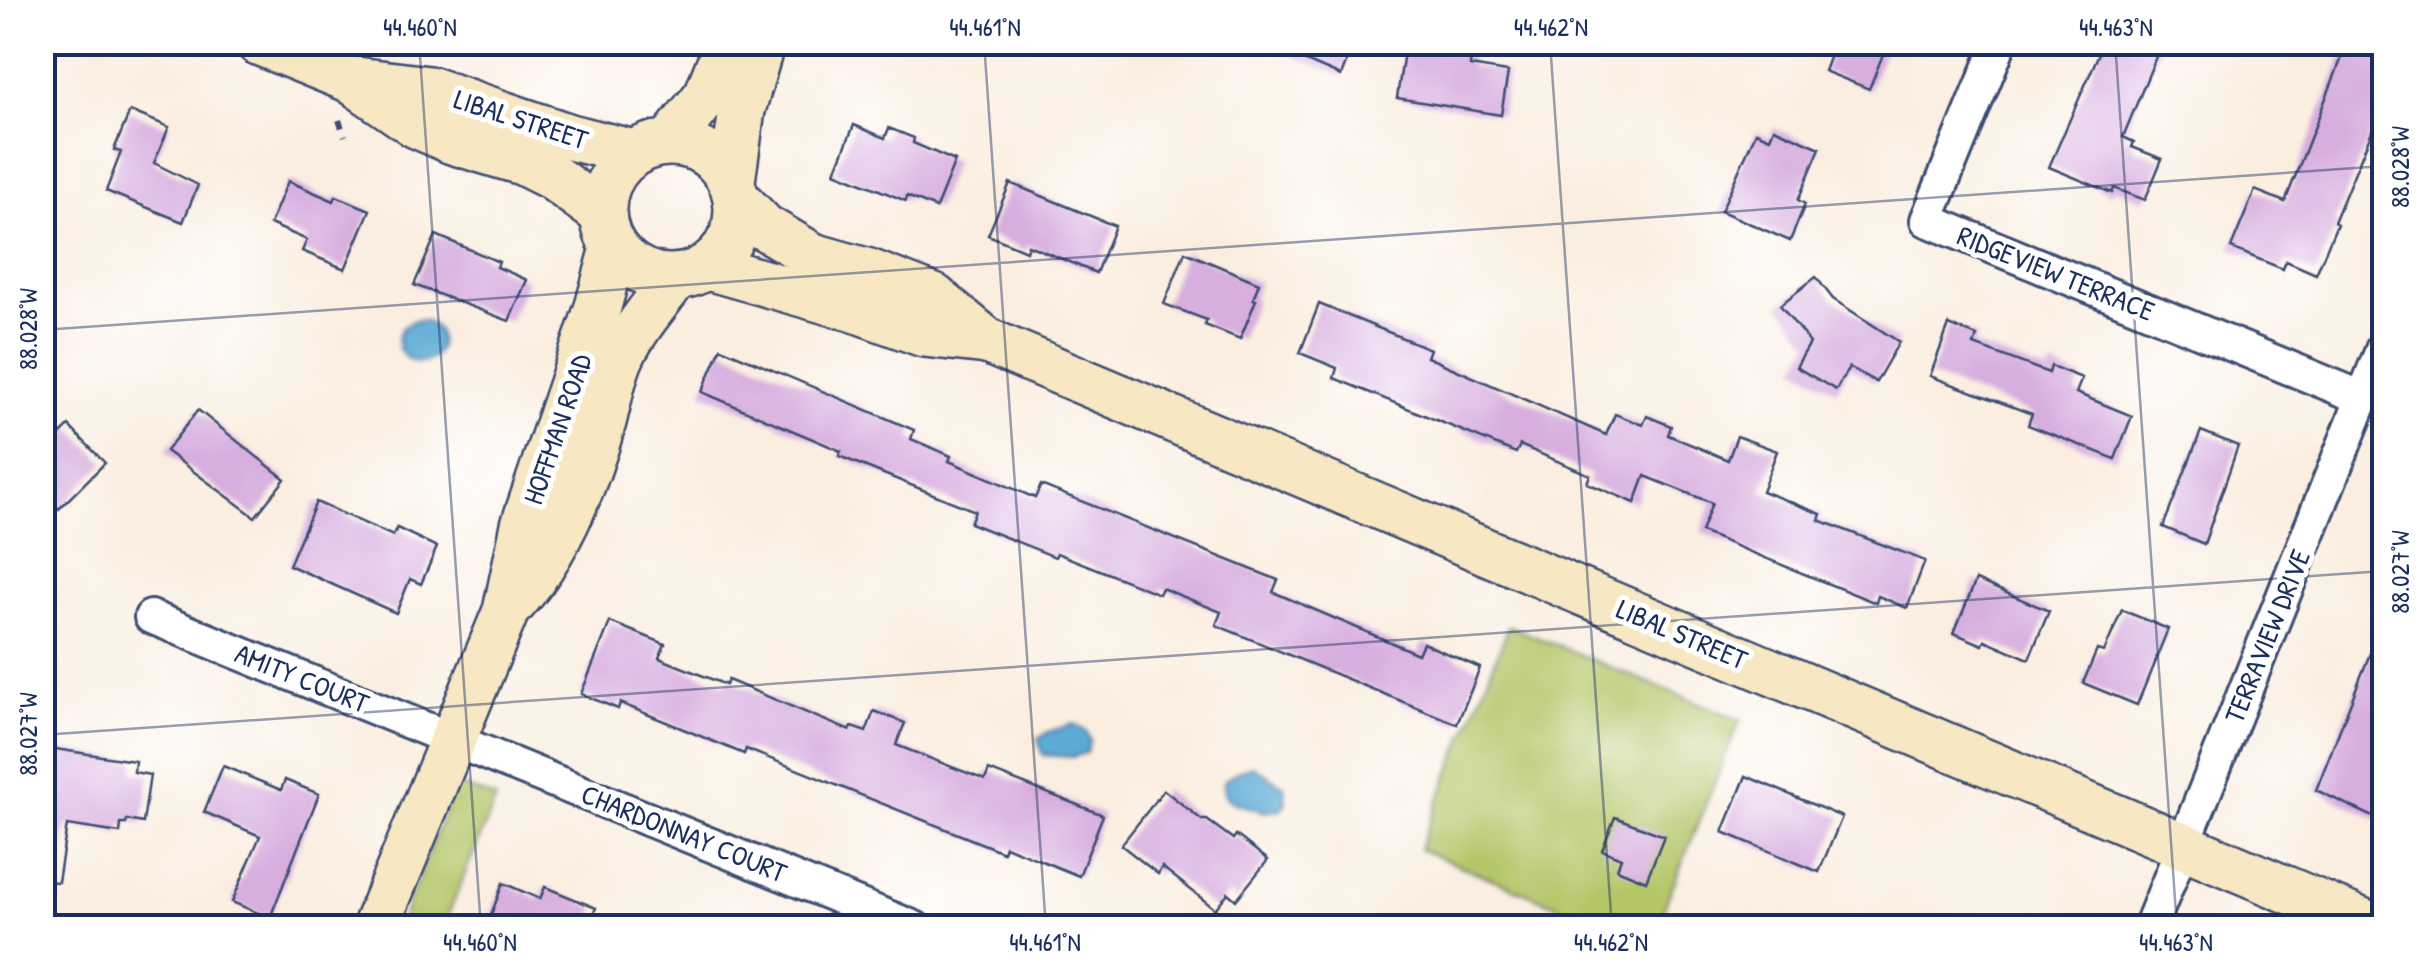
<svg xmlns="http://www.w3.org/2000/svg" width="2427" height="970" viewBox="0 0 2427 970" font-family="'Patrick Hand',sans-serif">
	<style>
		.green { fill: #b5c669; stroke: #687a64; stroke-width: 2.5 }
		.water { fill: #5caad5; stroke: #3c6c9a; stroke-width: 2.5 }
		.building { fill: #d7aedf }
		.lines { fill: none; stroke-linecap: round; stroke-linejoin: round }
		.street-casing { stroke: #3c4c72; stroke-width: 38 }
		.secondary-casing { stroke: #3c4c72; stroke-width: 50 }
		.path { stroke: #3c4c72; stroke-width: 6; stroke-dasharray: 8 8; stroke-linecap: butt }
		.street { stroke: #fff; stroke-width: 32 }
		.secondary { stroke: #f7e8c3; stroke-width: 45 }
		.ticks { fill: none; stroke: #1b2f5e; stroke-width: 2.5; stroke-opacity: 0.45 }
		.labels { text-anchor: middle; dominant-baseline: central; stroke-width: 10; stroke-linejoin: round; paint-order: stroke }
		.street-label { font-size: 28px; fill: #1b2f5e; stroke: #fff }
		.neatline { fill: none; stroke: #1b2f5e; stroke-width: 4 }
		.ticks-label { font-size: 25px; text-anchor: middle; fill: #1b2f5e }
	</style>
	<rect width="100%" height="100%" fill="#fff"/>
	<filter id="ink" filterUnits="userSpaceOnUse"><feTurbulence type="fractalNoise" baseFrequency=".01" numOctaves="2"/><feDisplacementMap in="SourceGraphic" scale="20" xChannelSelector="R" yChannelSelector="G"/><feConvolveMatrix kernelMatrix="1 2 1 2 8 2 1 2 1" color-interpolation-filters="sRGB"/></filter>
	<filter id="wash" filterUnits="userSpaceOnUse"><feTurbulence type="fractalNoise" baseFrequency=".0048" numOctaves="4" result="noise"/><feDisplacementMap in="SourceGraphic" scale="40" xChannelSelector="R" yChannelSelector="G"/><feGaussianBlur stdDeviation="2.25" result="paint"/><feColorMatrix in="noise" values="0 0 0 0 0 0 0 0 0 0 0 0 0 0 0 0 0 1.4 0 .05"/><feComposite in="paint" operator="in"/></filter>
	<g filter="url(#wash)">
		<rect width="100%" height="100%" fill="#faeee0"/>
		<g class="green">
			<polygon points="1509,626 1740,720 1656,927 1556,927 1563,908 1419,849"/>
			<polygon points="456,784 496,799 443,927 398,928"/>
		</g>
		<g class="water">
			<circle cx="419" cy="341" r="21"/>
			<polygon points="1074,724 1087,732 1090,741 1086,753 1073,757 1043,755 1038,739 1048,732"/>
			<path d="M1253 766 1284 786 1286 802 1281 809 1264 812C1246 802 1219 809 1224 781L1238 771Z"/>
		</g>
		<g id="blocks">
			<g class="building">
				<polygon points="1262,42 1354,42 1341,76"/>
				<polygon points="1835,42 1888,42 1869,89 1824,71"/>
				<polygon points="2104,42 2162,42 2123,137 2134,142 2132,147 2162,159 2145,200 2114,188 2112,193 2049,167"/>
				<polygon points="2348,42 2384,42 2384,102 2334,222 2337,224 2316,274 2286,261 2283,269 2231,248 2255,190 2285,202"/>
				<polygon points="1405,45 1471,56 1470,66 1508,72 1501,115 1397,98"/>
				<polygon points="130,111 169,127 154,163 198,185 183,222 106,191 121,152 114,150"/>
				<polygon points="854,125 885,138 889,128 914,138 913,143 955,161 936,208 907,196 906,201 835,172"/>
				<polygon points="1774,128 1820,148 1798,200 1805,204 1790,241 1721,211 1756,132 1770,138"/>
				<polygon points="288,181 334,201 336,196 370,210 345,269 302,251 307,240 270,224"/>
				<polygon points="1010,183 1115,226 1096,273 1028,245 1026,251 988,235"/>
				<polygon points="436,235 499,262 497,267 527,280 509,321 414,285"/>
				<polygon points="1185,252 1259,283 1253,299 1256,300 1240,339 1205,325 1207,320 1164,304"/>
				<polygon points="1816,277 1833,299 1899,342 1876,382 1849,367 1836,390 1796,367 1810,343 1780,305"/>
				<polygon points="1319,304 1430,349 1427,357 1606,435 1615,414 1643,425 1647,416 1671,426 1668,435 1728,460 1737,436 1777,451 1762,491 1821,514 1819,520 1925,561 1907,608 1878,596 1876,603 1701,532 1712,503 1645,476 1635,503 1587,483 1590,475 1520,445 1516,453 1334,378 1337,368 1300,353"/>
				<polygon points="1949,325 1977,336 1974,345 2049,373 2051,366 2082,378 2076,393 2132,416 2115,459 2028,425 2032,414 1930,376"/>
				<polygon points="721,348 914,430 911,439 951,456 949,461 1035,498 1041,485 1278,580 1273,592 1418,654 1423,643 1480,668 1457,724 1216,625 1221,612 1162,588 1159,594 1057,553 1055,557 970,523 975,511 839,456 841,451 702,392"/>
				<polygon points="198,410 285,479 255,517 166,451"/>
				<polygon points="69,426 105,463 59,509 42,493 42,452"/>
				<polygon points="2201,431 2238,446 2204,544 2163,527"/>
				<polygon points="316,502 393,536 397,528 437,547 421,584 410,579 396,613 289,565"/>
				<polygon points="1976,580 2049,611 2029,659 1985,640 1983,645 1954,633"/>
				<polygon points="2122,610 2168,629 2137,705 2083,683 2097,650 2104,652"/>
				<polygon points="2384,618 2384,822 2316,790"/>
				<polygon points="610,622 665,644 659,658 726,685 728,680 850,731 852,727 866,732 874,711 905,723 896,745 985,780 989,770 1103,815 1079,876 1005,846 1003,852 746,749 744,754 620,703 618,709 581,694"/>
				<polygon points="42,747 135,761 134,772 150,775 143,823 127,820 126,824 121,824 120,833 67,825 58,882 42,881"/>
				<polygon points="223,766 281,790 285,780 319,794 270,918 232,902 260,836 204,812"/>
				<polygon points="1746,776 1842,817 1819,872 1723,832"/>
				<polygon points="1164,790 1202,820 1207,820 1233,839 1236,835 1268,860 1236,900 1228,893 1215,909 1162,867 1158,874 1121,845"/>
				<polygon points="1615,817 1664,836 1646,881 1617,869 1621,858 1602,850"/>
				<polygon points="503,883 540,899 545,887 596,908 591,919 609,928 486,928"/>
			</g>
		</g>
	</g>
	<g filter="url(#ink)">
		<use href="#blocks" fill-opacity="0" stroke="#3c4c72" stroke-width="2.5"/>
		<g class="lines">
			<g class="street-casing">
				<g id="street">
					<polyline points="2000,42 1927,220 2363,398"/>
					<polyline points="151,617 915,928"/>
					<polyline points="2150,928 2384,345"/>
				</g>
			</g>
			<g class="secondary-casing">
				<g id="secondary">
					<polyline points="258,42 349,79 416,125 452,141 522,162 554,178 603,214"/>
					<polyline points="356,80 429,89 570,137 634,153"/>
					<polyline points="670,142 707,95 728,42"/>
					<circle cx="670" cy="210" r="67"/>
					<polyline points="732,181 742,110 762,42"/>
					<polyline points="738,200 764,227 813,256 869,272 934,297 987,341"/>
					<polyline points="708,267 852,308 924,334 987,341 2378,928"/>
					<path d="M514 602C558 553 585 486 603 422 609 400 612 376 622 355 635 327 657 303 675 278"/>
					<polyline points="375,928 506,611 524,525 598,307 614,248"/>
				</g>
			</g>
			<polyline class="path" points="339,120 345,136"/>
			<use href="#street" class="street"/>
			<use href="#secondary" class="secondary"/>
		</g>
	</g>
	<path class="ticks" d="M419 42 481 928M984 42 1046 928M1550 42 1612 928M2115 42 2177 928M42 330 2384 166M42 735 2384 571"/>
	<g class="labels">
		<g class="street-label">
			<text transform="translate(521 119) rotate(18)">LIBAL STREET</text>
			<text transform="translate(2056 273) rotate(22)">RIDGEVIEW TERRACE</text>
			<text transform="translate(557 429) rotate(-71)">HOFFMAN ROAD</text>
			<text transform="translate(1682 634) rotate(23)">LIBAL STREET</text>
			<text transform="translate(2267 636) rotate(-68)">TERRAVIEW DRIVE</text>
			<text transform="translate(302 678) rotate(22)">AMITY COURT</text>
			<text transform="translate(684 833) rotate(22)">CHARDONNAY COURT</text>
		</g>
	</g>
	<rect width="2427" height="970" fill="none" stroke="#fff" stroke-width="110"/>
	<rect x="55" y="55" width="2317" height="860" class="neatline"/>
	<g class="ticks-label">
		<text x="420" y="36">44.460°N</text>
		<text x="985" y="36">44.461°N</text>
		<text x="1551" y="36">44.462°N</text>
		<text x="2116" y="36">44.463°N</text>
		<text transform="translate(2400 167) rotate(-90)" y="9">88.028°W</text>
		<text transform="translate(28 329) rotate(-90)" y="9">88.028°W</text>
		<text transform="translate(2400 572) rotate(-90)" y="9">88.027°W</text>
		<text transform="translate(28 734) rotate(-90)" y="9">88.027°W</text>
		<text x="480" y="951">44.460°N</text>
		<text x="1045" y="951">44.461°N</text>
		<text x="1611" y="951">44.462°N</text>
		<text x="2176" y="951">44.463°N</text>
	</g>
</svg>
